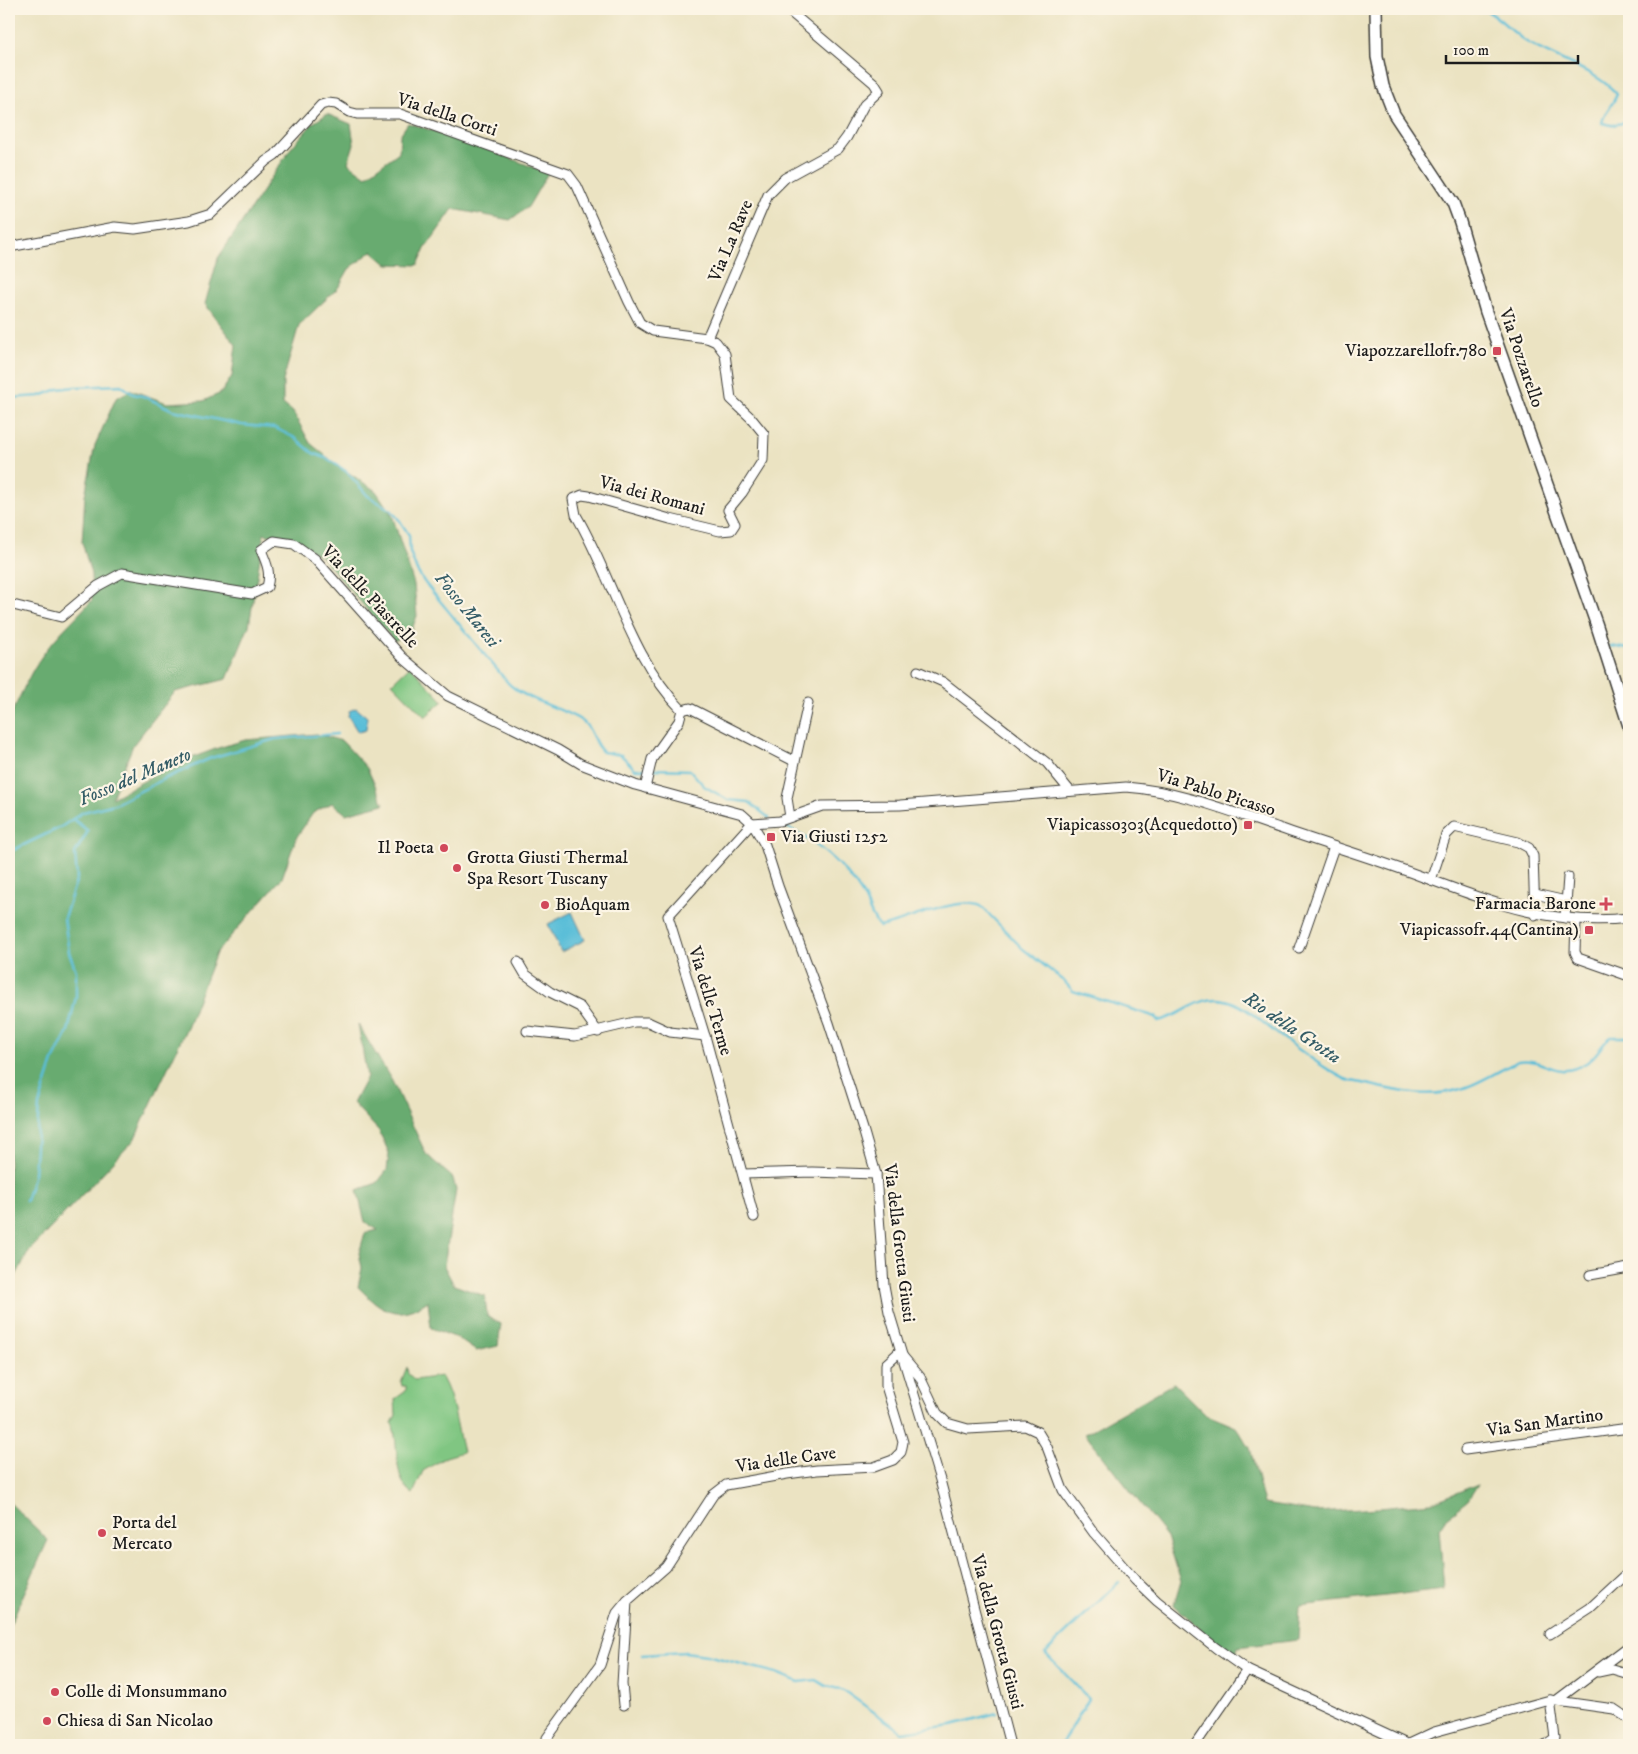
<svg xmlns="http://www.w3.org/2000/svg" width="1638" height="1754" viewBox="0 0 1638 1754" font-family="'IM FELL DW Pica',serif">
	<style>
		.green { fill: #80c682; stroke: #4e714f }
		.forest { fill: #68ab70; stroke: #426446 }
		.water { fill: #5abed8; stroke: #3b6d7a }
		.lines { fill: none; stroke-linecap: round; stroke-linejoin: round }
		.stream { stroke: #5abed8; stroke-width: 2.5 }
		.minor-casing { stroke: #3b3a35; stroke-width: 11 }
		.tertiary-casing { stroke: #3b3a35; stroke-width: 14 }
		.minor { stroke: #fff; stroke-width: 9 }
		.tertiary { stroke: #fff; stroke-width: 11 }
		.poi-dot { fill: #d1495b; stroke: #fcf5e5; stroke-width: 2 }
		.labels { text-anchor: middle; dominant-baseline: central; stroke-width: 4.5; stroke-linejoin: round; paint-order: stroke }
		.street-label { font-size: 18px; fill: #1c1c1c; stroke: #fcf5e5 }
		.poi-label { font-size: 18px; fill: #1c1c1c; stroke: #fcf5e5; text-anchor: start }
		.water-label { font-size: 19px; font-style: italic; fill: #355d67; stroke: #fcf5e5 }
	</style>
	<rect width="100%" height="100%" fill="#fcf5e5"/>
	<filter id="ink" filterUnits="userSpaceOnUse"><feTurbulence type="fractalNoise" baseFrequency=".02" numOctaves="2"/><feDisplacementMap in="SourceGraphic" scale="10" xChannelSelector="R" yChannelSelector="G"/><feConvolveMatrix kernelMatrix="1 2 1 2 8 2 1 2 1" color-interpolation-filters="sRGB"/></filter>
	<filter id="wash" filterUnits="userSpaceOnUse"><feTurbulence type="fractalNoise" baseFrequency=".0096" numOctaves="4" result="noise"/><feDisplacementMap in="SourceGraphic" scale="20" xChannelSelector="R" yChannelSelector="G"/><feGaussianBlur stdDeviation="1.12" result="paint"/><feColorMatrix in="noise" values="0 0 0 0 0 0 0 0 0 0 0 0 0 0 0 0 0 1.4 0 .05"/><feComposite in="paint" operator="in"/></filter>
	<g filter="url(#wash)">
		<rect width="100%" height="100%" fill="#ebe3c2"/>
		<g class="green">
			<polygon points="410,666 443,701 425,717 392,683"/>
			<path d="M407 1367 408 1374 415 1380 441 1376C455 1400 456 1425 463 1452L446 1457 423 1471 413 1494C392 1481 400 1445 392 1423L396 1415 395 1399 406 1391V1386H402L401 1382Z"/>
		</g>
		<g class="forest">
			<path d="M327 114 351 124 354 144 348 163 366 176 399 152 400 135 408 123 466 141 548 173 528 207 510 220 453 209 425 249 418 265 387 264 372 251 349 269 338 288 299 325 283 381V404L293 412 310 443 337 465 376 491 392 515 414 584 417 616 410 634 394 641 321 556 296 542 264 534 249 626 227 679 175 692 133 745 112 798 178 763 218 748 245 740 317 734 342 741 367 768 384 804 346 814 332 803 313 813 296 838 282 878 216 953 188 1025 134 1140 29 1251 9 1289V717C20 699 26 680 38 662 52 639 74 620 92 600L91 574 82 542 85 495 95 445 116 398 131 390 167 403 203 401 221 393 232 376 236 345 205 304 218 258 291 148 313 123Z"/>
			<path d="M358 1024 392 1081 426 1154 453 1178 456 1190 444 1266 454 1285 485 1296 487 1316 501 1324 498 1346 476 1351 457 1338 431 1328 428 1301C397 1322 382 1311 358 1287L362 1268 359 1253 365 1233 378 1230 365 1222 357 1190 377 1183 387 1170 389 1153 379 1131 353 1103 367 1077Z"/>
			<polygon points="1174,1383 1205,1414 1236,1427 1250,1448 1264,1504 1316,1512 1378,1508 1431,1503 1478,1484 1468,1500 1447,1517 1439,1529 1444,1589 1300,1606 1298,1640 1238,1647 1236,1653 1209,1637 1174,1605 1181,1581 1167,1537 1085,1434"/>
			<polygon points="9,1502 48,1540 9,1627"/>
		</g>
		<g class="water">
			<polygon points="356,708 367,717 366,730 358,732 348,716 349,711"/>
			<polygon points="572,912 585,940 561,952 548,924"/>
		</g>
		<g class="lines">
			<g class="stream">
				<path d="M1483 9C1501 17 1509 30 1525 41 1555 60 1593 68 1617 94 1613 106 1604 111 1602 123L1611 125 1629 122"/>
				<path d="M9 398 40 396 58 389 74 387 121 385 133 394 143 396 173 410 242 425 275 428 295 438 313 453 328 459 347 472 368 496 391 510 400 521 409 535 410 552 417 571 425 583 509 684C529 702 559 706 582 721 592 727 593 744 603 752L621 755 635 769H647"/>
				<polyline points="1610,646 1629,649"/>
				<polyline points="652,769 690,770 704,786 728,800 749,802 769,818"/>
				<path d="M781 824C813 840 843 863 862 894 869 905 871 919 880 927 905 922 959 895 981 906L1023 949 1063 980 1073 991 1156 1017 1158 1021C1181 1017 1200 994 1225 1000 1245 1004 1263 1024 1279 1035 1300 1050 1322 1068 1345 1079 1352 1082 1360 1082 1367 1084 1398 1092 1432 1099 1464 1088 1482 1082 1500 1070 1518 1061 1547 1057 1554 1082 1586 1063 1597 1056 1602 1043 1611 1037H1629"/>
				<polyline points="9,852 61,827 83,812 115,804 164,779 211,758 275,739 337,734"/>
				<polyline points="26,1201 34,1174 39,1105 53,1061 68,1031 76,997 76,971 69,952 64,918 77,878 75,853 88,831 73,819"/>
				<polyline points="642,1655 685,1652 707,1655 776,1673 799,1682 816,1680 826,1686 839,1689 847,1693 902,1732 952,1725 997,1713"/>
				<polyline points="1061,1745 1089,1699 1045,1653 1119,1582"/>
			</g>
		</g>
	</g>
	<g filter="url(#ink)">
		<g class="lines">
			<g class="minor-casing">
				<g id="minor">
					<path d="M9 247 115 227 135 229 189 221 211 214 266 161 275 155 321 105 328 103 336 104 349 112 357 114H400L568 174 577 186 629 302 640 323 653 331 707 338 716 342 725 354 731 399 751 418 764 434 763 460 742 493 728 510 735 524 731 530 720 531 670 519 589 496 582 495 573 499 576 515C613 578 630 657 682 710"/>
					<polyline points="707,338 768,195 785,178 838,149 847,137 864,105 879,91 874,83 787,9"/>
					<path d="M9 604 61 617 98 586 122 573 252 594 267 587C271 573 267 564 261 550L274 541 294 544 315 559 402 657 448 696 558 750 581 764 635 785 742 814 752 823 765 845 778 886 829 1023 863 1129 876 1174 884 1285 889 1312 940 1480 1010 1745"/>
					<polyline points="918,671 943,682 1047,763 1070,791"/>
					<polyline points="682,710 690,708 794,761"/>
					<polyline points="645,788 652,759 679,721 682,710"/>
					<polyline points="790,817 787,798 808,703"/>
					<path d="M752 823 780 821 822 806 900 805 1126 787C1179 791 1229 811 1279 828 1327 845 1376 859 1423 877 1493 903 1554 927 1629 918"/>
					<polyline points="752,823 668,916 705,1036 754,1217"/>
					<polyline points="1431,880 1446,835 1454,827 1518,842 1529,848 1533,856 1535,915"/>
					<polyline points="1535,894 1566,901"/>
					<polyline points="1565,918 1568,877"/>
					<polyline points="1576,920 1575,952 1578,958 1629,976"/>
					<polyline points="1299,948 1334,847"/>
					<polyline points="518,962 525,974 550,992 580,1007 598,1032"/>
					<polyline points="527,1031 575,1036 634,1022 648,1022 670,1032 705,1036"/>
					<polyline points="743,1174 812,1172 876,1174"/>
					<polyline points="1590,1275 1629,1268"/>
					<polyline points="1465,1450 1629,1428"/>
					<polyline points="1550,1634 1590,1608 1629,1572"/>
					<polyline points="1598,1672 1612,1669 1629,1674"/>
					<polyline points="1557,1700 1629,1646"/>
					<polyline points="624,1705 622,1684 627,1601"/>
					<polyline points="547,1738 600,1665 617,1613 627,1601 666,1567 713,1495 726,1485 787,1474 817,1470 874,1467 893,1460 901,1452 903,1442 886,1386 886,1364 899,1352 920,1377 937,1413 947,1423 968,1429 1025,1426 1038,1432 1047,1447 1063,1490 1094,1533 1135,1580 1157,1601 1216,1648 1247,1670 1409,1745"/>
					<polyline points="1195,1745 1247,1670"/>
					<polyline points="1406,1745 1434,1732 1550,1700 1614,1709 1629,1719"/>
					<polyline points="1545,1745 1555,1738 1550,1700"/>
				</g>
			</g>
			<g class="tertiary-casing">
				<polyline id="tertiary" points="1376,9 1377,57 1383,86 1394,114 1453,203 1460,222 1486,312 1596,623 1629,726"/>
			</g>
			<use href="#minor" class="minor"/>
			<use href="#tertiary" class="tertiary"/>
		</g>
	</g>
	<g class="poi-dot">
		<rect x="1492" y="346" width="10" height="10" rx="2.5"/>
		<rect x="1243" y="820" width="10" height="10" rx="2.5"/>
		<rect x="766" y="832" width="10" height="10" rx="2.5"/>
		<circle cx="444" cy="848" r="5"/>
		<circle cx="457" cy="868" r="5"/>
		<path d="M1603.5 896.5h5v5h5v5h-5v5h-5v-5h-5v-5h5z"/>
		<circle cx="545" cy="905" r="5"/>
		<rect x="1584" y="925" width="10" height="10" rx="2.5"/>
		<circle cx="102" cy="1533" r="5"/>
		<circle cx="55" cy="1692" r="5"/>
		<circle cx="47" cy="1721" r="5"/>
	</g>
	<g class="labels">
		<g class="street-label">
			<text transform="translate(447 115) rotate(18)">Via della Corti</text>
			<text transform="translate(731 241) rotate(-67)">Via La Rave</text>
			<text transform="translate(1521 358) rotate(71)">Via Pozzarello</text>
			<text transform="translate(652 496) rotate(15)">Via dei Romani</text>
			<text transform="translate(370 597) rotate(47)">Via delle Piastrelle</text>
			<text transform="translate(1216 793) rotate(17)">Via Pablo Picasso</text>
			<text transform="translate(710 1001) rotate(73)">Via delle Terme</text>
			<text transform="translate(899 1243) rotate(83)">Via della Grotta Giusti</text>
			<text transform="translate(1545 1423) rotate(-8)">Via San Martino</text>
			<text transform="translate(786 1460) rotate(-8)">Via delle Cave</text>
			<text transform="translate(997 1632) rotate(75)">Via della Grotta Giusti</text>
		</g>
		<g class="poi-label">
			<text x="1487" y="351" text-anchor="end">Viapozzarellofr.780</text>
			<text x="1238" y="825" text-anchor="end">Viapicasso303(Acquedotto)</text>
			<text x="781" y="837">Via Giusti 1252</text>
			<text x="434" y="848" text-anchor="end">Il Poeta</text>
			<text x="467" y="858">Grotta Giusti Thermal<tspan x="467" dy="21">Spa Resort Tuscany</tspan></text>
			<text x="1596" y="904" text-anchor="end">Farmacia Barone</text>
			<text x="555" y="905">BioAquam</text>
			<text x="1579" y="930" text-anchor="end">Viapicassofr.44(Cantina)</text>
			<text x="112" y="1523">Porta del<tspan x="112" dy="21">Mercato</tspan></text>
			<text x="65" y="1692">Colle di Monsummano</text>
			<text x="57" y="1721">Chiesa di San Nicolao</text>
		</g>
		<g class="water-label">
			<text transform="translate(467 610) rotate(51)">Fosso Maresi</text>
			<text transform="translate(135 777) rotate(-23)">Fosso del Maneto</text>
			<text transform="translate(1292 1028) rotate(34)">Rio della Grotta</text>
		</g>
	</g>
	<rect width="1638" height="1754" fill="none" stroke="#fcf5e5" stroke-width="30"/>
	<path d="M1446 55v8h132v-8" fill="none" stroke="#1c1c1c" stroke-width="2.5"/>
	<text x="1453" y="55" font-size="15" fill="#1c1c1c" stroke="#fcf5e5" stroke-width="4" paint-order="stroke">100 m</text>
</svg>
